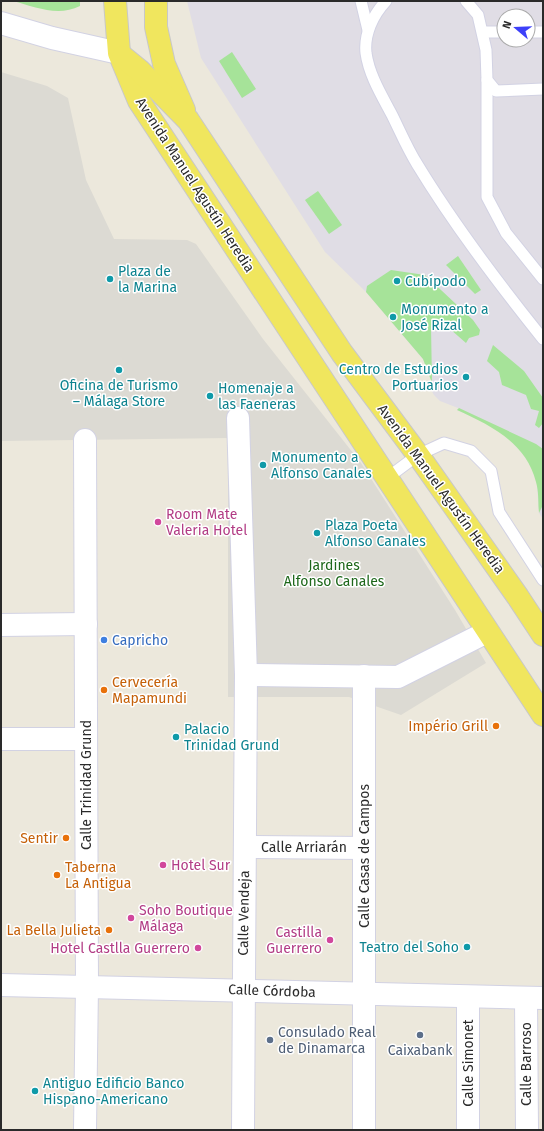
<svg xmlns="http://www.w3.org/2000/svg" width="544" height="1131" viewBox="0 0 544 1131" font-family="'Fira Sans',sans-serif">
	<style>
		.industrial { fill: #e0dde5; fill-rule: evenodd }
		.green { fill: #a6e399 }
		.plaza { fill: #dcdad3 }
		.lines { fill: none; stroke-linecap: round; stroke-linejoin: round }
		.lane-casing { stroke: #d2d2e3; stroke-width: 13 }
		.street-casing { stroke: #d2d2e3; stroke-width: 24 }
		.secondary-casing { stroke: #d2d2e3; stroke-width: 24 }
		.primary-casing { stroke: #c8c8c8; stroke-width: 24 }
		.lane { stroke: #fff; stroke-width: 11 }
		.street { stroke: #fff; stroke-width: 22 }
		.secondary { stroke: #fff; stroke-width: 22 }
		.primary { stroke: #f0e65e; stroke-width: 22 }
		.culture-dot { fill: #0f9aa8; stroke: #fff; stroke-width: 1.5 }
		.hotel-dot { fill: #d1479c; stroke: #fff; stroke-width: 1.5 }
		.shop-dot { fill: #3f7fe0; stroke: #fff; stroke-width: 1.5 }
		.food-dot { fill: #e8710a; stroke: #fff; stroke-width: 1.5 }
		.service-dot { fill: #5c6f8a; stroke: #fff; stroke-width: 1.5 }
		.labels { text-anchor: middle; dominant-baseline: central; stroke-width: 3; stroke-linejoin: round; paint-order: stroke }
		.street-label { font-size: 14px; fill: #2a2a2a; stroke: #fff }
		.culture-label { font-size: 14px; fill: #0d838f; stroke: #fff; text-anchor: start }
		.hotel-label { font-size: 14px; fill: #b23c85; stroke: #fff; text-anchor: start }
		.park-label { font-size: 14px; fill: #1d671a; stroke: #fff }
		.shop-label { font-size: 14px; fill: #366cbe; stroke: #fff; text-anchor: start }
		.food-label { font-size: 14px; fill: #c56008; stroke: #fff; text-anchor: end }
		.service-label { font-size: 14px; fill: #4e5e75; stroke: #fff; text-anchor: start }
	</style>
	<rect width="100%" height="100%" fill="#ece8dc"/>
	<path class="industrial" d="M187 1H543V519L539 513 537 484 532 468 523 454 507 437 490 425 457 410 458 408 440 401 434 395 430 388 432 382 423 359 366 292 325 252 201 58ZM504 16H528V40H504Z"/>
	<g class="green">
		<path d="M13 1H80V6C58 17 35 7 13 1Z"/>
		<polygon points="232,52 256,89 242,98 219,61"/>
		<polygon points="318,191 342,225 329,234 305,200"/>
		<polygon points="458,256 481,290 475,294 446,265"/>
		<polygon points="391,270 425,275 473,320 480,330 479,335 469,338 466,343 442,322 431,326 432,383 423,359 366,292 367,286"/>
		<polygon points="493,345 524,371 543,398 543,423 539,428 535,425 539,411 531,409 526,395 502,385 499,372 487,361"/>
		<path d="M459 408 536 444 543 449V505L539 513C538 503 539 492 536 482 526 443 492 426 457 410Z"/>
	</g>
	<polygon class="plaza" points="1,72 47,86 68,98 86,180 114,239 187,240 196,244 263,339 361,463 455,610 486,663 401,715 349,697 228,697 228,438 1,441"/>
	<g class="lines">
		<g class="lane-casing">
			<g id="lane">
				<polyline points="361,1 368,30"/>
				<path d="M386 1C373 15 364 34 366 53 369 75 382 96 392 115 400 131 407 148 417 164 454 225 498 283 543 339"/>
				<polyline points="466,1 478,15 486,50 487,80 496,91 543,89"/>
				<polyline points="483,32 504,32"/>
				<polyline points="528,32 543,32"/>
				<polyline points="487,80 487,197 506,233 543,279"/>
				<polyline points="387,478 418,455 444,443 471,451 491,471 499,512 543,580"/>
			</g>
		</g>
		<g class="street-casing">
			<g id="street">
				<polyline points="238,418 246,675 243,1130"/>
				<polyline points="85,440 87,986 85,1130"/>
				<polyline points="1,625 86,624"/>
				<polyline points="246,675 398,677 487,632"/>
				<polyline points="364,676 364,1130"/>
				<polyline points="1,739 86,739"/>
				<polyline points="245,847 364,848"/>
				<polyline points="468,997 468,1130"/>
				<polyline points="526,998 527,1130"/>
			</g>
		</g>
		<g class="secondary-casing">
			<g id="secondary">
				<polyline points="1,23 52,38 119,53"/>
				<polyline points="1,985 543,998"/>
			</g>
		</g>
		<g class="primary-casing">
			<g id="primary">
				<polyline points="115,1 119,53 139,101 543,715"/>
				<polyline points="156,1 156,27 164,64 184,110"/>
				<polyline points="123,57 139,70 188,120 342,353 418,455 518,597 543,635"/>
			</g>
		</g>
		<use href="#lane" class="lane"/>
		<use href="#street" class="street"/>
		<use href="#secondary" class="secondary"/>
		<use href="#primary" class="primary"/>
	</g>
	<g class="culture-dot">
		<circle cx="110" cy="279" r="4"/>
		<circle cx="397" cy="281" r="4"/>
		<circle cx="393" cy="317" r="4"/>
		<circle cx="119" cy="370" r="4"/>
		<circle cx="466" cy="377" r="4"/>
		<circle cx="210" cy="396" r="4"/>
		<circle cx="263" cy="465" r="4"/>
		<circle cx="317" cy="533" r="4"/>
		<circle cx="176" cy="737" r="4"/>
		<circle cx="467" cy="947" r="4"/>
		<circle cx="35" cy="1091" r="4"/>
	</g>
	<g class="hotel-dot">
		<circle cx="158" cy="522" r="4"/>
		<circle cx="163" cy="865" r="4"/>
		<circle cx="131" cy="918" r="4"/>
		<circle cx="330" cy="940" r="4"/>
		<circle cx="198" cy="948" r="4"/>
	</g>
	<circle class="shop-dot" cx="104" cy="640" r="4"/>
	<g class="food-dot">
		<circle cx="104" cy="690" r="4"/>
		<circle cx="496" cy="726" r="4"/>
		<circle cx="66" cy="838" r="4"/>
		<circle cx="57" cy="875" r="4"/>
		<circle cx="109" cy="930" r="4"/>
	</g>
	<g class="service-dot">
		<circle cx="420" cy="1035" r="4"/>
		<circle cx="270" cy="1040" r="4"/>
	</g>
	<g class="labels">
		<g class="street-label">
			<text transform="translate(195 185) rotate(57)">Avenida Manuel Agustín Heredia</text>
			<text transform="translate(441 489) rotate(54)">Avenida Manuel Agustín Heredia</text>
			<text transform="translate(86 785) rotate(-90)">Calle Trinidad Grund</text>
			<text x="304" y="847">Calle Arriarán</text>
			<text transform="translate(364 856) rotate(-90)">Calle Casas de Campos</text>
			<text transform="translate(244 913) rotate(-89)">Calle Vendeja</text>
			<text transform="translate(272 991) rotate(2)">Calle Córdoba</text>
			<text transform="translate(468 1063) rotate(-90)">Calle Simonet</text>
			<text transform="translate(526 1064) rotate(-90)">Calle Barroso</text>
		</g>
		<g class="culture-label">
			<text x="118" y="271">Plaza de<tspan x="118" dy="16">la Marina</tspan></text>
			<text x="405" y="281">Cubípodo</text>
			<text x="401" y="309">Monumento a<tspan x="401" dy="16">José Rizal</tspan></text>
			<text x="458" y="369" text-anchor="end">Centro de Estudios<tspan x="458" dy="16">Portuarios</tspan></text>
			<text x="119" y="385" text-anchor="middle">Oficina de Turismo<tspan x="119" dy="16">– Málaga Store</tspan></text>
			<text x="218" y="388">Homenaje a<tspan x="218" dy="16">las Faeneras</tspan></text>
			<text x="271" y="457">Monumento a<tspan x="271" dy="16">Alfonso Canales</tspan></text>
			<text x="325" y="525">Plaza Poeta<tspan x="325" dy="16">Alfonso Canales</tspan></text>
			<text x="184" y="729">Palacio<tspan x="184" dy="16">Trinidad Grund</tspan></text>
			<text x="459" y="947" text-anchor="end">Teatro del Soho</text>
			<text x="43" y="1083">Antiguo Edificio Banco<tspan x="43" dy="16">Hispano-Americano</tspan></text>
		</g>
		<g class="hotel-label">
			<text x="166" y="514">Room Mate<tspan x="166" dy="16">Valeria Hotel</tspan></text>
			<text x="171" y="865">Hotel Sur</text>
			<text x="139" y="910">Soho Boutique<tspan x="139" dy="16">Málaga</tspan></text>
			<text x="322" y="932" text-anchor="end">Castilla<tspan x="322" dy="16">Guerrero</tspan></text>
			<text x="190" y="948" text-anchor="end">Hotel Castlla Guerrero</text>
		</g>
		<g class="park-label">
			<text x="334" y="565">Jardines<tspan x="334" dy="16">Alfonso Canales</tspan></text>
		</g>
		<g class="shop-label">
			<text x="112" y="640">Capricho</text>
		</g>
		<g class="food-label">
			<text x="112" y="682" text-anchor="start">Cervecería<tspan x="112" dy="16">Mapamundi</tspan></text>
			<text x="488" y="726">Império Grill</text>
			<text x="58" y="838">Sentir</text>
			<text x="65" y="867" text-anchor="start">Taberna<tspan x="65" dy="16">La Antigua</tspan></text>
			<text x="101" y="930">La Bella Julieta</text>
		</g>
		<g class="service-label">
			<text x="278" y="1032">Consulado Real<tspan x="278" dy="16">de Dinamarca</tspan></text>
			<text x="420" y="1050" text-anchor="middle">Caixabank</text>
		</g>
	</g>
	<rect width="544" height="1131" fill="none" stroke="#2a2a2a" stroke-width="4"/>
	<g transform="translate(516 28) rotate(289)"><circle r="19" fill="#ffffff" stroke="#aaaaaa"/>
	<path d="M0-3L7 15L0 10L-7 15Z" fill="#3d40f9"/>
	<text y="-6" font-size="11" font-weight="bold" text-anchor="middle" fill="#2a2a2a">N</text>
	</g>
</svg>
